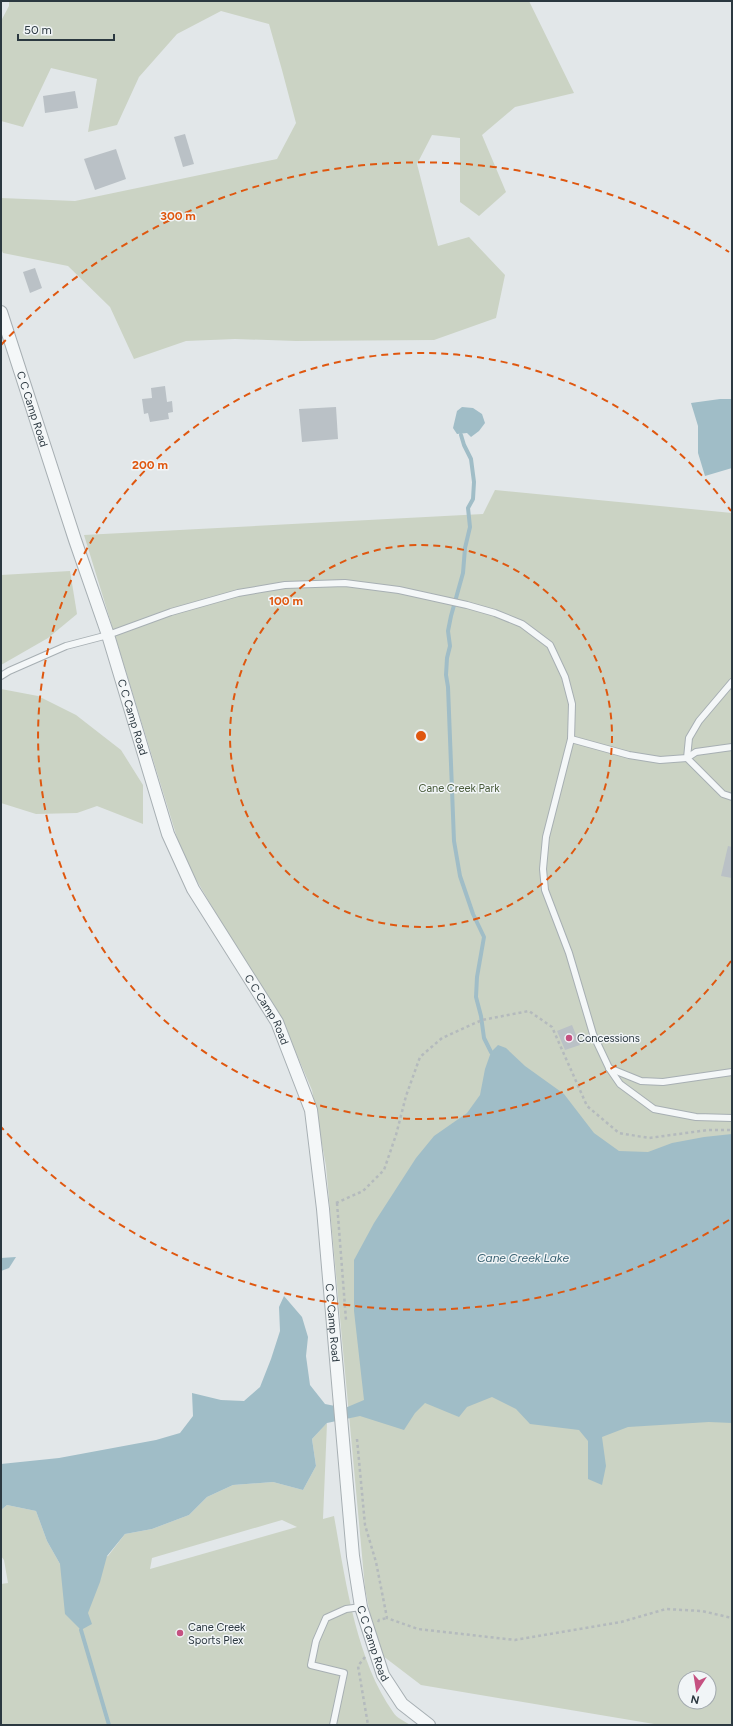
<svg xmlns="http://www.w3.org/2000/svg" width="733" height="1726" viewBox="0 0 733 1726" font-family="Figtree,sans-serif">
	<style>
		.green { fill: #cbd3c4; fill-rule: evenodd }
		.water { fill: #a0bdc7 }
		.lines { fill: none; stroke-linecap: round; stroke-linejoin: round }
		.stream { stroke: #a0bdc7; stroke-width: 4 }
		.building { fill: #bac1c6 }
		.lane-casing { stroke: #a7afb3; stroke-width: 8 }
		.street-casing { stroke: #a7afb3; stroke-width: 14 }
		.path { stroke: #b4babd; stroke-width: 2.5; stroke-dasharray: 3 3; stroke-linecap: butt }
		.lane { stroke: #f4f7f8; stroke-width: 6 }
		.street { stroke: #f4f7f8; stroke-width: 12 }
		.ring { fill: none; stroke: #df570f; stroke-width: 2; stroke-dasharray: 7 5 }
		.poi-dot { fill: #c55181; stroke: #f1f5f7; stroke-width: 1.5 }
		.labels { text-anchor: middle; dominant-baseline: central; stroke-width: 3; stroke-linejoin: round; paint-order: stroke }
		.street-label { font-size: 11px; fill: #2b3840; stroke: #f1f5f7 }
		.park-label { font-size: 11px; fill: #495b3a; stroke: #f1f5f7 }
		.poi-label { font-size: 11px; fill: #2b3840; stroke: #f1f5f7; text-anchor: start }
		.water-label { font-size: 12px; font-style: italic; fill: #386171; stroke: #f1f5f7 }
		.centre { fill: #df570f; stroke: #f1f5f7; stroke-width: 2 }
		.ring-label { font-size: 12px; text-anchor: middle; font-weight: bold; fill: #df570f; stroke: #f1f5f7; stroke-width: 3; stroke-linejoin: round; paint-order: stroke }
	</style>
	<rect width="100%" height="100%" fill="#e2e7e9"/>
	<g class="green">
		<polygon points="9,1 529,1 574,93 515,107 482,135 506,192 479,216 460,202 460,138 432,135 417,164 438,246 469,237 505,275 496,318 434,340 296,341 235,339 186,341 134,359 110,307 68,266 3,253 1,249 1,198 75,201 277,159 296,123 282,70 269,24 221,11 177,34 139,77 117,125 88,132 97,79 51,68 23,127 1,121 1,21 9,6"/>
		<path d="M495 490 732 513V1725H660L421 1685 383 1656 373 1629 365 1588 326 1166 312 1090 281 1018 228 934 183 857 84 535 483 514ZM685 1678H709V1702H685Z"/>
		<polygon points="70,571 77,614 48,638 1,665 1,575"/>
		<polygon points="1,689 38,696 76,715 121,750 143,785 143,824 97,806 77,813 36,814 1,803"/>
		<path d="M327 1423 323 1519 334 1516C345 1578 356 1660 393 1712 396 1718 405 1721 410 1725H1V1584L8 1583 4 1560 1 1556V1510L7 1505 36 1511 47 1541 60 1564 108 1556 125 1534 152 1529 189 1515 207 1497 233 1485 273 1482 303 1490 316 1466 312 1439ZM282 1520 297 1527 150 1569 152 1558Z"/>
	</g>
	<g class="water">
		<polygon points="720,399 732,399 732,468 705,476 698,453 698,426 691,403"/>
		<polygon points="462,407 473,408 482,414 485,423 479,431 471,437 467,433 457,434 453,428 457,411"/>
		<polygon points="498,1045 506,1048 525,1066 564,1094 594,1133 619,1151 648,1152 672,1143 704,1137 732,1134 732,1423 709,1422 628,1427 602,1437 606,1466 602,1485 588,1479 588,1441 579,1430 530,1424 516,1409 492,1397 467,1407 459,1417 425,1403 415,1413 404,1430 360,1416 327,1423 312,1439 316,1466 303,1490 273,1482 233,1485 207,1497 189,1515 152,1529 125,1534 107,1556 100,1582 88,1613 92,1624 81,1630 65,1614 60,1564 47,1541 36,1511 7,1505 1,1510 1,1464 59,1458 156,1440 180,1433 193,1416 192,1393 221,1400 244,1401 260,1387 271,1359 280,1331 279,1307 284,1296 302,1317 308,1337 306,1356 310,1385 325,1404 345,1408 364,1400 354,1311 354,1260 374,1223 416,1158 434,1136 467,1113 480,1095 485,1069 491,1052"/>
		<polygon points="16,1257 9,1268 1,1271 1,1258"/>
	</g>
	<g class="lines">
		<g class="stream">
			<polyline points="461,435 464,445 471,459 474,482 473,499 468,508 470,527 465,548 463,573 451,616 448,631 450,646 447,658 446,675 448,687 454,841 460,876 473,914 484,937 477,977 476,997 481,1016 484,1038 491,1052"/>
			<polyline points="81,1630 109,1725"/>
		</g>
	</g>
	<g class="building">
		<polygon points="75,91 78,108 45,113 43,96"/>
		<polygon points="185,134 194,164 183,167 174,137"/>
		<polygon points="116,149 126,179 95,190 84,159"/>
		<polygon points="35,268 42,288 30,293 23,272"/>
		<polygon points="165,386 167,402 172,401 173,412 168,413 169,419 150,422 148,413 144,414 142,399 152,398 151,388"/>
		<polygon points="336,407 338,439 302,442 299,409"/>
		<polygon points="728,846 732,847 732,878 721,876"/>
		<polygon points="572,1025 580,1045 565,1050 557,1031"/>
	</g>
	<g class="lines">
		<g class="lane-casing">
			<g id="lane">
				<polyline points="1,676 9,671 66,646 108,635 171,612 238,593 285,585 345,583 399,590 467,605 495,613 522,624 550,645 565,677 572,704 571,739 546,837 543,869 545,890 569,953 593,1034 609,1068 620,1084 654,1109 696,1117 732,1118"/>
				<polyline points="571,739 629,755 660,760 687,758 689,738 699,721 732,682"/>
				<polyline points="732,747 696,752 687,758 723,794 732,797"/>
				<polyline points="609,1068 641,1081 663,1082 732,1072"/>
				<polyline points="333,1725 344,1673 311,1665 316,1641 326,1618 346,1609 361,1607"/>
			</g>
		</g>
		<g class="street-casing">
			<g id="street">
				<path id="s1" d="M1 312 75 540 108 635 168 834 193 889 277 1022 311 1110 323 1209 353 1556 361 1607 383 1675 402 1704 429 1725"/>
			</g>
		</g>
		<g class="path">
			<polyline points="336,1203 363,1191 384,1170 396,1135 406,1096 420,1057 442,1038 482,1020 529,1011 552,1027 587,1106 619,1133 649,1138 708,1130 732,1130"/>
			<polyline points="337,1203 346,1320"/>
			<polyline points="357,1439 365,1525 376,1562 387,1618 418,1629 515,1640 621,1622 666,1609 702,1611 732,1618"/>
			<polyline points="378,1622 379,1620 387,1618"/>
			<polyline points="365,1657 358,1666 368,1725"/>
		</g>
		<use href="#lane" class="lane"/>
		<use href="#street" class="street"/>
	</g>
	<g class="ring">
		<circle cx="421" cy="736" r="191"/>
		<path d="M731 961A383 383 0 1 1 731 511"/>
		<path d="M729 1220A574 574 0 0 1 1 1127M1 345A574 574 0 0 1 729 252"/>
	</g>
	<g class="poi-dot">
		<circle cx="569" cy="1038" r="4"/>
		<circle cx="180" cy="1633" r="4"/>
	</g>
	<g class="labels">
		<g class="street-label">
			<text stroke="none"><textPath href="#s1" startOffset="102">C C Camp Road</textPath></text>
			<text stroke="none"><textPath href="#s1" startOffset="426">C C Camp Road</textPath></text>
			<text stroke="none"><textPath href="#s1" startOffset="750">C C Camp Road</textPath></text>
			<text stroke="none"><textPath href="#s1" startOffset="1074">C C Camp Road</textPath></text>
			<text stroke="none"><textPath href="#s1" startOffset="1398">C C Camp Road</textPath></text>
		</g>
		<g class="park-label">
			<text x="459" y="788">Cane Creek Park</text>
		</g>
		<g class="poi-label">
			<text x="577" y="1038">Concessions</text>
			<text x="188" y="1627">Cane Creek<tspan x="188" dy="13">Sports Plex</tspan></text>
		</g>
		<g class="water-label">
			<text x="523" y="1258">Cane Creek Lake</text>
		</g>
	</g>
	<circle cx="421" cy="736" r="6" class="centre"/>
	<g class="ring-label">
		<text x="178" y="220">300 m</text>
		<text x="150" y="469">200 m</text>
		<text x="286" y="605">100 m</text>
	</g>
	<rect width="733" height="1726" fill="none" stroke="#2b3840" stroke-width="4"/>
	<g transform="translate(697 1690) rotate(192)"><circle r="19" fill="#f1f5f7" stroke="#a2a9ae"/>
	<path d="M0-3L7 15L0 10L-7 15Z" fill="#c55181"/>
	<text y="-6" font-size="11" font-weight="bold" text-anchor="middle" fill="#2b3840">N</text>
	</g>
	<path d="M18 34v6h96v-6" fill="none" stroke="#2b3840" stroke-width="2"/>
	<text x="24" y="34" font-size="12" fill="#2b3840" stroke="#f1f5f7" stroke-width="3" paint-order="stroke">50 m</text>
</svg>
